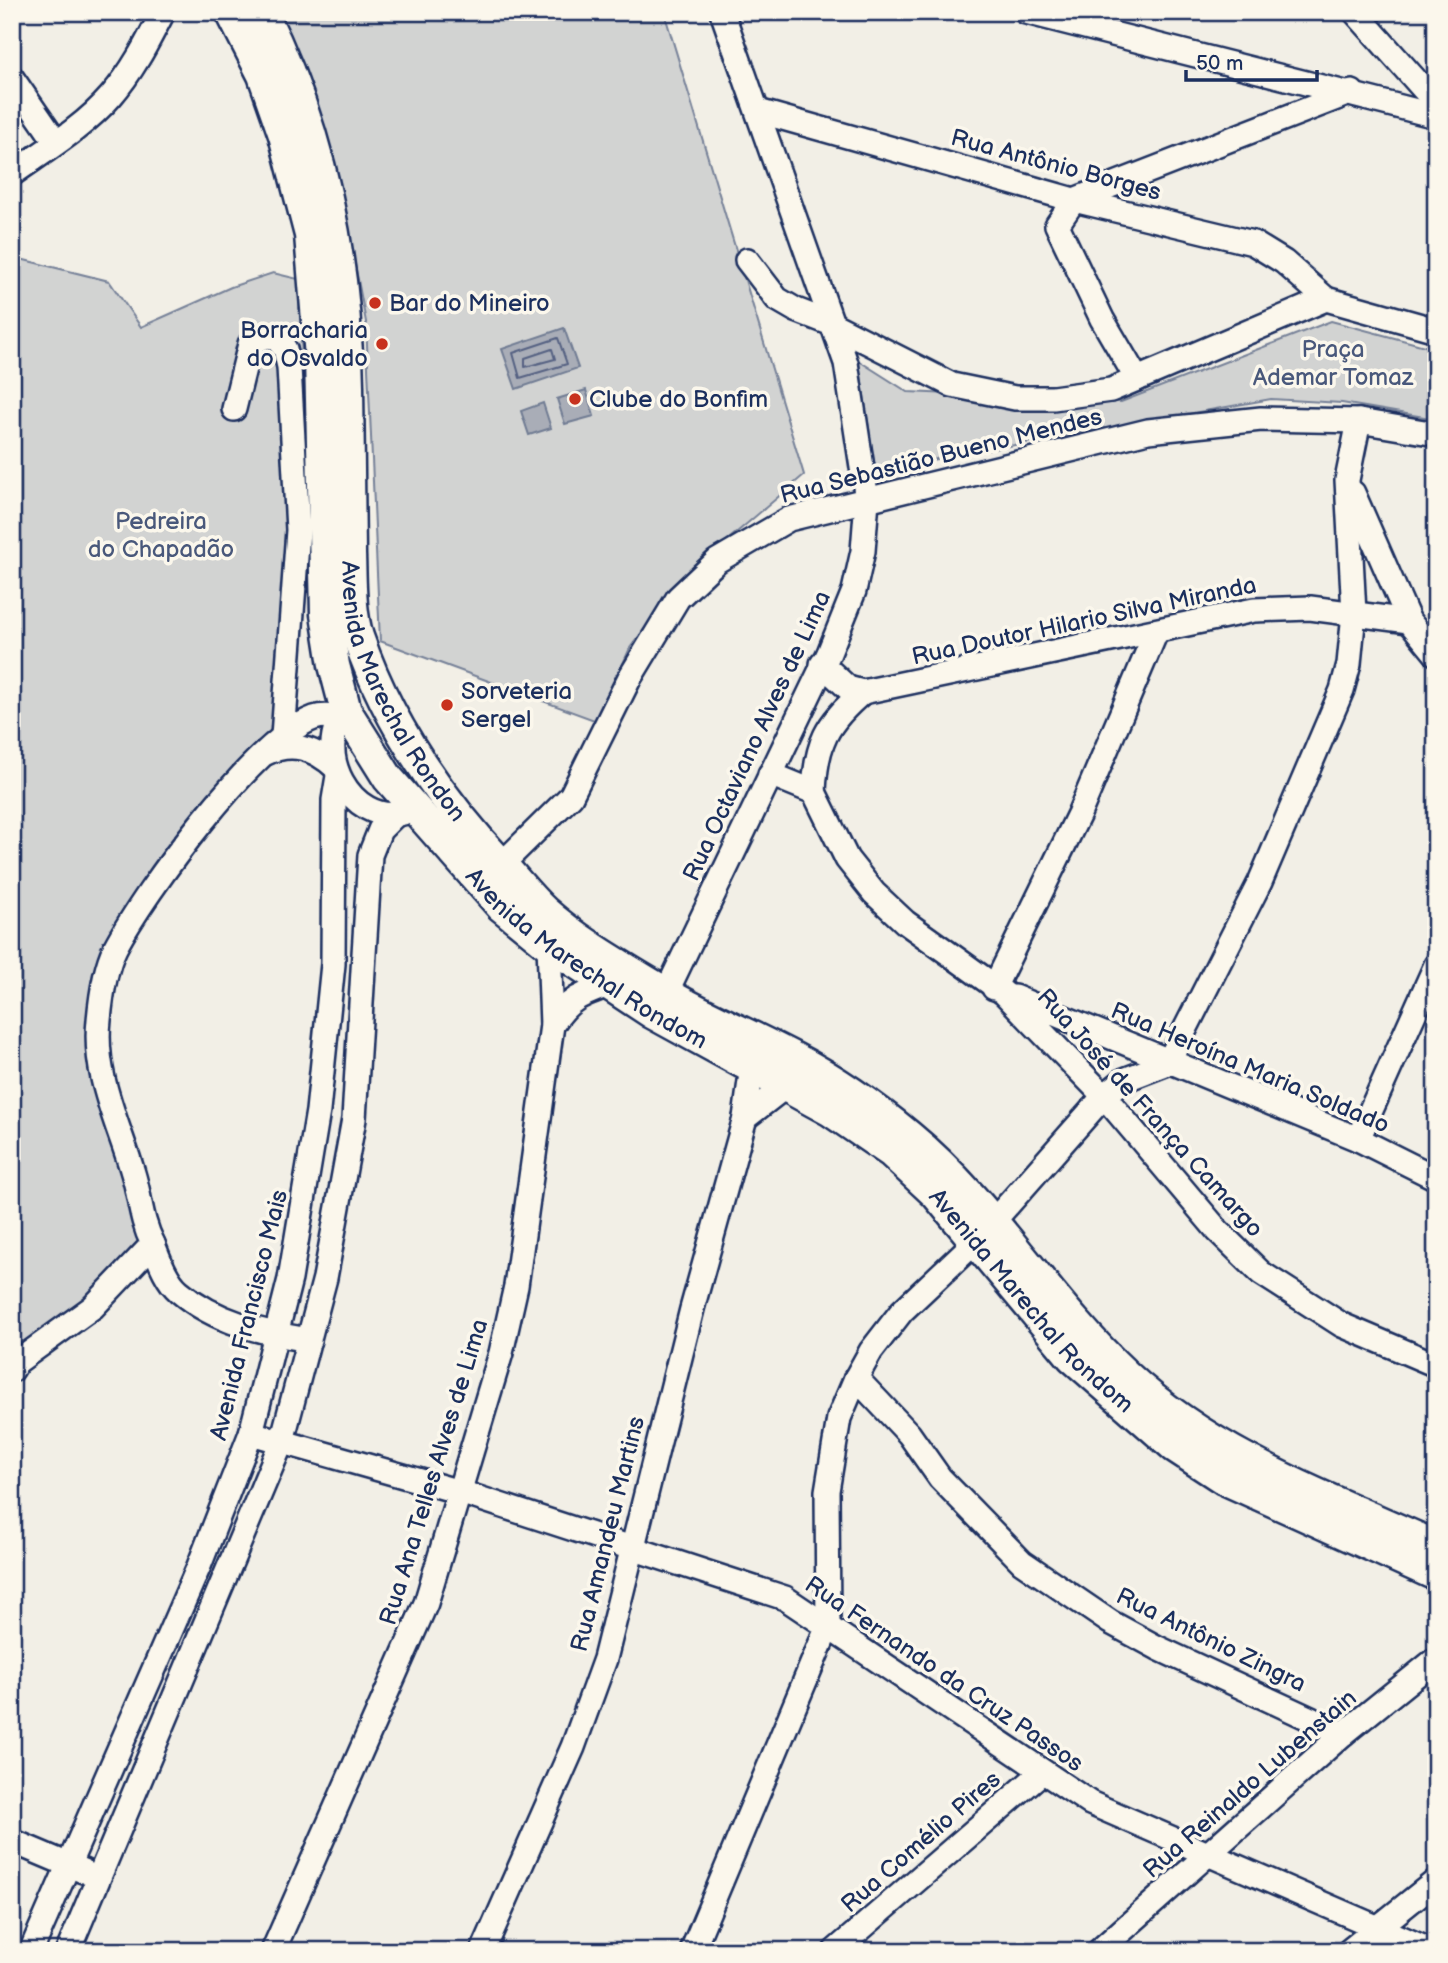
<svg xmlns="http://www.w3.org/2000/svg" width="1448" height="1963" viewBox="0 0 1448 1963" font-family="'Balsamiq Sans',sans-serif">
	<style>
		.green { fill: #d2d3d2; stroke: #768198; stroke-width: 2 }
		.water { fill: #a9adb7; stroke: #707b93; stroke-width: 2 }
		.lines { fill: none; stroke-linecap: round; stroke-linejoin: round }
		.shore { stroke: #546182; stroke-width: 2 }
		.minor-casing { stroke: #1b2f5e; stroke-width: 28 }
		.major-casing { stroke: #1b2f5e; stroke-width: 35 }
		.minor { stroke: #fbf7ec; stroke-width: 23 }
		.major { stroke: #fbf7ec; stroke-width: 30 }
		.poi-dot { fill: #c8321e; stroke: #fbf7ec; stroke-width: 2.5 }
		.labels { text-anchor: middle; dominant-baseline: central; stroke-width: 7; stroke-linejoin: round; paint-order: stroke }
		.street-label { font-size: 24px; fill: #1b2f5e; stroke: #fbf7ec }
		.poi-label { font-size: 24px; fill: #1b2f5e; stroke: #fbf7ec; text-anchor: start }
		.park-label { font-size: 24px; fill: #49587b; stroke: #fbf7ec }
	</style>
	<rect width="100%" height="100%" fill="#f2efe6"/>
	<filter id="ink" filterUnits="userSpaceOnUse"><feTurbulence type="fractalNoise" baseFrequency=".0143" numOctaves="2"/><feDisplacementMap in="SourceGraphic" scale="14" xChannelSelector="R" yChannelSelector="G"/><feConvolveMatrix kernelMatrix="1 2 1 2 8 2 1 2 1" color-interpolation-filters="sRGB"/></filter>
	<g filter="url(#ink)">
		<g class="green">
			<polygon points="275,12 664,12 804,475 683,578 630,648 597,721 380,641 366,322 338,175"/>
			<path d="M12 257 109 281 141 327 231 287 273 273 298 279 312 553 293 696V722L100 961C70 1046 96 1097 124 1176 132 1198 135 1222 140 1245L99 1289 12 1360Z"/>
			<polygon points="1331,321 1436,349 1436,419 1342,403 1271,399 875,470 859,361 908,392 1121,402"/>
		</g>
		<g class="water">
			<polygon points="564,328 578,368 516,389 502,349"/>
			<polygon points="586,390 594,416 565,424 557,399"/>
			<polygon points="543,403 551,428 529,435 521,411"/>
		</g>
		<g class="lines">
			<g class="shore">
				<polygon points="558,338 567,364 520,378 513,353"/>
				<polygon points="552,349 555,359 525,367 525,358"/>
			</g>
			<g class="minor-casing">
				<g id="minor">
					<polyline points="1026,12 1436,116"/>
					<polyline points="1355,12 1436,103"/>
					<polyline points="12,78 56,142"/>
					<polyline points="758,111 1074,200 1253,243 1284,262 1326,299"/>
					<path d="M12 174C46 150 84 127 111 96 133 71 148 41 163 12"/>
					<polyline points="747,260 777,299 796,310 832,324 952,385 1015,398 1053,398 1111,390 1326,299 1436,330"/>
					<polyline points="1137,379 1102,319 1057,225 1074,200 1352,92"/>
					<polyline points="234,409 250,344 265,336 276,338 285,349 289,367 298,530 283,736"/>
					<polyline points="1353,493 1409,621 1436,654"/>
					<polyline points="822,664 848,688 863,692 1254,610 1310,608 1409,621"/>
					<path d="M346 711C311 750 351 826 403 813"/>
					<path d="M266 753C292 741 314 748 335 767"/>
					<polyline points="770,774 814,792 847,859 874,893 905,922 1004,993 1104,1096 1218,1231 1261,1273 1342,1325 1436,1365"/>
					<path d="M814 792C816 744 826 723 863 692"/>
					<polyline points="501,865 571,796 629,679 678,598 717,561 789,519 1148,431 1261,419 1359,421 1436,434"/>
					<polyline points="994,988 1079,814 1156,632"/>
					<polyline points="666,993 829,653 854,591 863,551 867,500 846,363 722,12"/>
					<polyline points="1014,997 1358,1139 1436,1178"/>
					<path d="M552 1025C569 999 580 995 609 985"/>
					<polyline points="745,1118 786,1086"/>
					<polyline points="1358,1139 1436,965"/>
					<path d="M153 1244C159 1259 166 1280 179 1291 215 1322 263 1333 309 1340"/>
					<path d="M12 1370 17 1362 93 1307 153 1244C140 1218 141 1199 133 1173 118 1122 93 1075 99 1020 101 998 105 968 115 948 145 891 255 740 314 718 323 715 331 716 340 718"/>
					<polyline points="856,1378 909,1434 940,1478 1022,1562 1110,1622 1158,1648 1343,1734"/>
					<polyline points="251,1433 460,1492 785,1598 1090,1803 1432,1951"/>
					<polyline points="12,1841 83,1871"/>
					<polyline points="31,1951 199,1566 251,1433 290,1279 318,1111 333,964 334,800 338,776"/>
					<polyline points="68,1951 282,1441 325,1278 354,1119 370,855 380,830 394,816"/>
					<polyline points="273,1951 426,1603 501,1353 516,1286 552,1025 549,945"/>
					<polyline points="483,1951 573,1747 605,1659 692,1309 745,1118 752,1066 758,1053"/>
					<polyline points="692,1951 828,1626 827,1491 839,1418 856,1378 871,1351 902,1311 976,1241 1104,1096 1124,1080 1168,1063 1260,882 1342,690 1349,664 1354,613 1347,480 1359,421"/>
					<polyline points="835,1951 1041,1773"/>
					<polyline points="1099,1951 1343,1734 1436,1659"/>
					<polyline points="1349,1951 1436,1881"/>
				</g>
			</g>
			<g class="major-casing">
				<g id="major">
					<path id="s1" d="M231 12 263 75 284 135 310 235 320 357 326 614 334 665 346 711 388 778 501 906 549 945 652 1013 831 1111 891 1152 936 1194 1072 1357 1175 1447 1224 1479 1436 1575"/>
					<path id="s2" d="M262 12C320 128 346 257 348 386 349 442 349 498 350 554 351 581 350 611 358 637 388 724 439 798 502 865 516 880 529 897 544 911 580 943 625 968 666 993 708 1018 753 1036 796 1059 836 1080 874 1107 909 1136 993 1205 1046 1301 1126 1375 1214 1457 1328 1498 1436 1546"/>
				</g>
			</g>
			<use href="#minor" class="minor"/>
			<use href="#major" class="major"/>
		</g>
	</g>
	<g class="poi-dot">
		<circle cx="375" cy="303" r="7"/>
		<circle cx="382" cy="344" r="7"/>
		<circle cx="575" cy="399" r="7"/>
		<circle cx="447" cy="705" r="7"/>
	</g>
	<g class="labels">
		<g class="street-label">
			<text transform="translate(1056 165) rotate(15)">Rua Antônio Borges</text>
			<text transform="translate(941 456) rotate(-14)">Rua Sebastião Bueno Mendes</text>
			<text transform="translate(1084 621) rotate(-12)">Rua Doutor Hilario Silva Miranda</text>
			<text stroke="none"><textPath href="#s2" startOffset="705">Avenida Marechal Rondon</textPath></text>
			<text transform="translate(757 736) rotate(-65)">Rua Octaviano Alves de Lima</text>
			<text stroke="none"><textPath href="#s1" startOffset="1066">Avenida Marechal Rondom</textPath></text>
			<text transform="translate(1250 1068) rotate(23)">Rua Heroína Maria Soldado</text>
			<text transform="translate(1150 1113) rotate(48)">Rua José de França Camargo</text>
			<text stroke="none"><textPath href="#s1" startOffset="1633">Avenida Marechal Rondom</textPath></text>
			<text transform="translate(249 1315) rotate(-76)">Avenida Francisco Mais</text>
			<text transform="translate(434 1472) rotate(-73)">Rua Ana Telles Alves de Lima</text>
			<text transform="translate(608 1534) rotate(-76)">Rua Amandeu Martins</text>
			<text transform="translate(1211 1640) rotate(26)">Rua Antônio Zingra</text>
			<text transform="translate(944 1674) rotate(34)">Rua Fernando da Cruz Passos</text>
			<text transform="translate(1250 1784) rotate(-41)">Rua Reinaldo Lubenstain</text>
			<text transform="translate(921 1842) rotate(-41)">Rua Comélio Pires</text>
		</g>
		<g class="poi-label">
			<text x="389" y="303">Bar do Mineiro</text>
			<text x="368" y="330" text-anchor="end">Borracharia<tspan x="368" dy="28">do Osvaldo</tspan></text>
			<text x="589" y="399">Clube do Bonfim</text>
			<text x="461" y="691">Sorveteria<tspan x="461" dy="28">Sergel</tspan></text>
		</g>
		<g class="park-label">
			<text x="1333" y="349">Praça<tspan x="1333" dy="28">Ademar Tomaz</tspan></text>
			<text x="161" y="521">Pedreira<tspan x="161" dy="28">do Chapadão</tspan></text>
		</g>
	</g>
	<rect width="1448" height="1963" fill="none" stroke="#fbf7ec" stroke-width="42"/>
	<rect x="21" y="21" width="1406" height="1921" fill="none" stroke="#1b2f5e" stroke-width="2.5" filter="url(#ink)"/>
	<path d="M1186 70v10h131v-10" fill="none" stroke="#1b2f5e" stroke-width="3.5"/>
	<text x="1196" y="70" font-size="21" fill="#1b2f5e" stroke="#fbf7ec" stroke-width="5" paint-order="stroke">50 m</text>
</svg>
